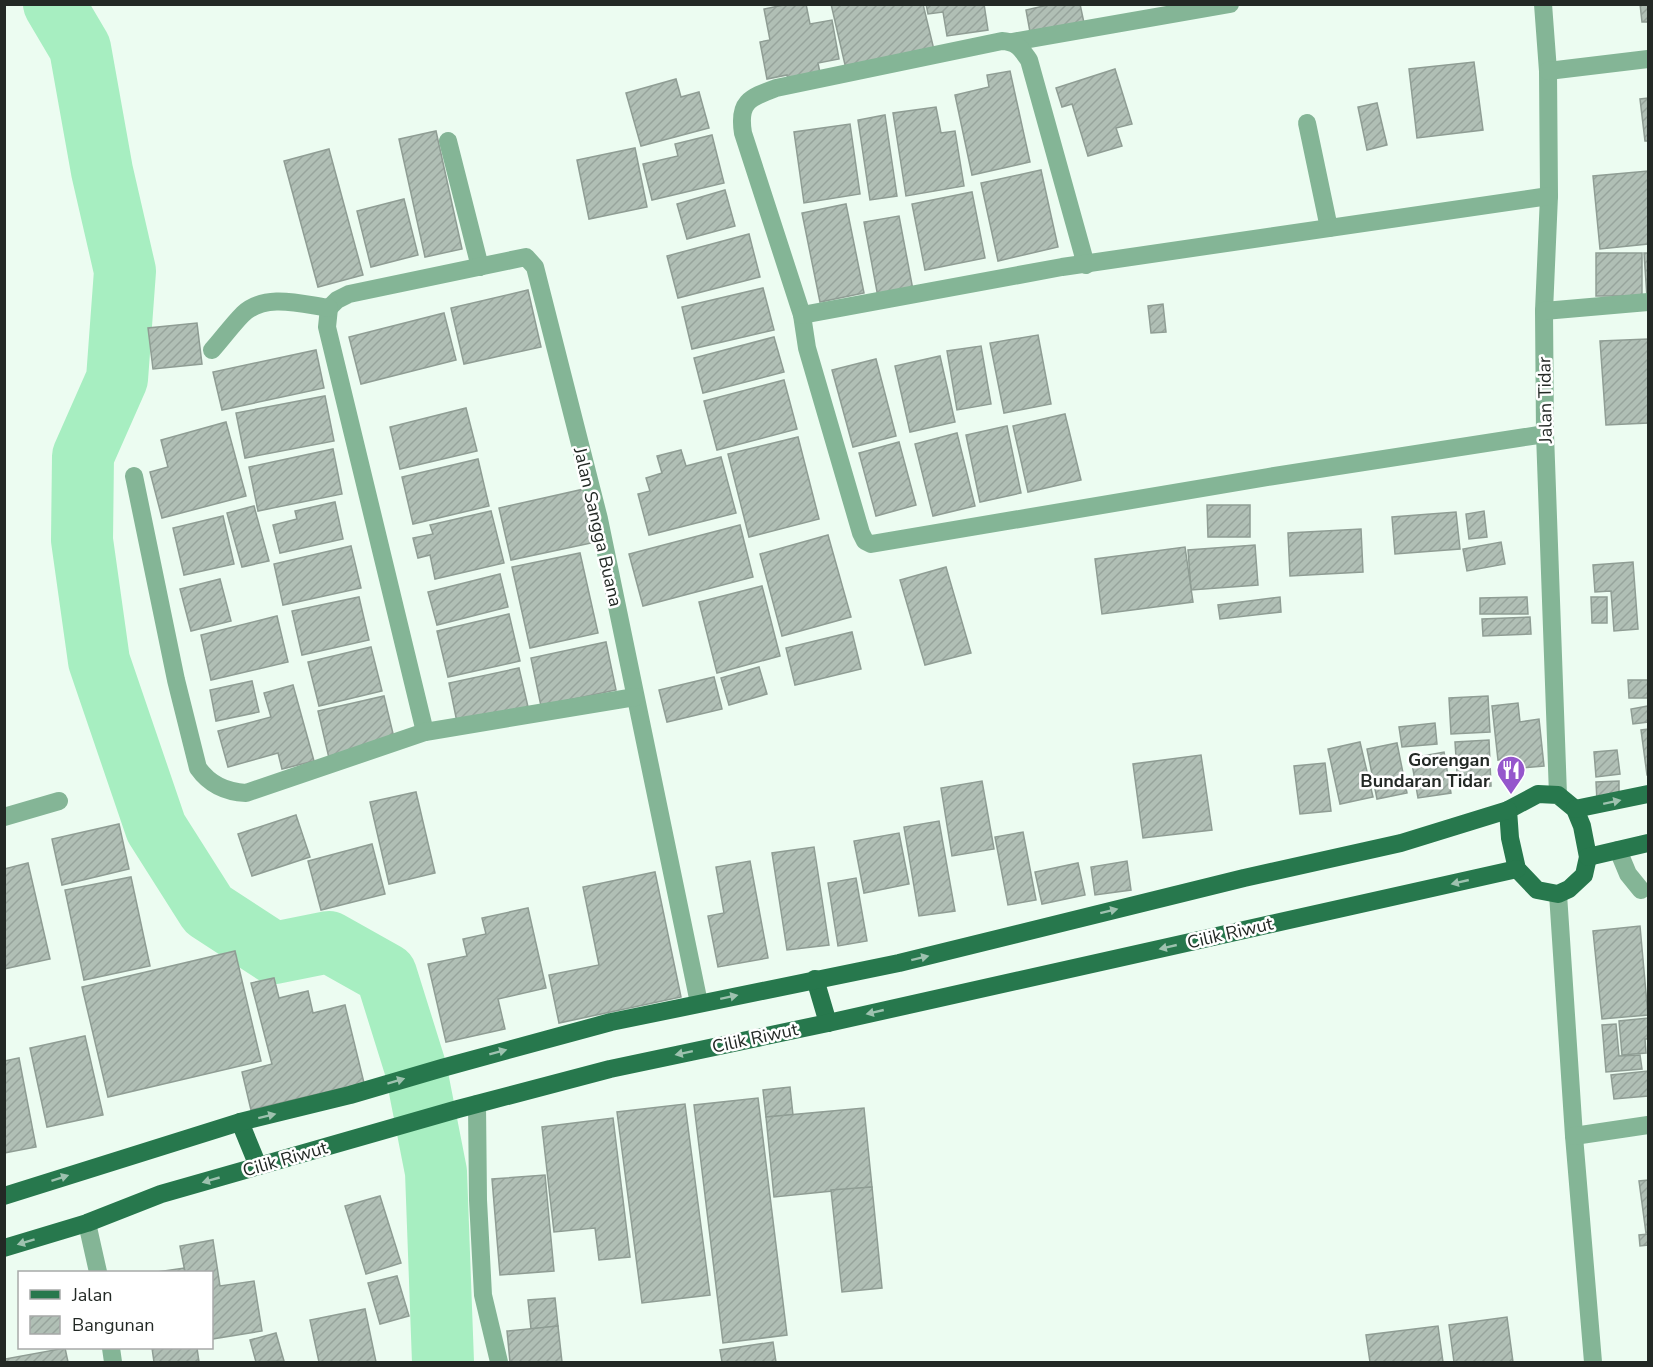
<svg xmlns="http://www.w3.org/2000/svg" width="1653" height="1367" viewBox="0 0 1653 1367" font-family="'Nunito Sans',sans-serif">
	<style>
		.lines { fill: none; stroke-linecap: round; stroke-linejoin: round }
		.river { stroke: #a7eec1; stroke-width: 62 }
		.building { fill: url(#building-hatch); stroke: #8f9d94; stroke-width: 1.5 }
		.minor { stroke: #84b596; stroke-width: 18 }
		.major { stroke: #27784d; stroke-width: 18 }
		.oneway { fill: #9ec2af }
		.labels { text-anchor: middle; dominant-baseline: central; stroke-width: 5; stroke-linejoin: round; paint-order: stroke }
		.street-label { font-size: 18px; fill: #232925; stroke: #fff }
		.poi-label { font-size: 18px; font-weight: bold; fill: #232925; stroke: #fff; text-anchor: end }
	</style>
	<defs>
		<pattern id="building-hatch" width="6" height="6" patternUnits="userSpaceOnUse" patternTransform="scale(1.5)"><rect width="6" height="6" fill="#b0bfb5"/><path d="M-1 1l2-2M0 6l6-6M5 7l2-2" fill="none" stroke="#97a49c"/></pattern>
	</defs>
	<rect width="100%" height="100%" fill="#ecfcf1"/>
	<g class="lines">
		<polyline class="river" points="54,4 80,48 102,171 125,271 117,379 83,456 82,540 99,661 156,828 208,910 274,953 329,942 386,974 416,1070 436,1172 443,1362"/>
	</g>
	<g class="building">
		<polygon points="788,4 806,4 810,24 832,20 839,59 818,63 821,78 789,84 787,75 767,79 760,42 770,40 764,9"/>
		<polygon points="831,4 923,4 934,50 846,69"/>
		<polygon points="926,4 984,4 988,30 947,36 943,12 928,14"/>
		<polygon points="1052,4 1080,4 1084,23 1030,32 1026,10"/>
		<polygon points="1640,4 1648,4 1648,22 1642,22"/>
		<polygon points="1474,62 1483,130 1417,138 1409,69"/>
		<polygon points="1115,69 1132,124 1116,128 1122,146 1088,156 1072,104 1062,107 1056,88"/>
		<polygon points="1010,71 1030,162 972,175 955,95 989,87 987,75"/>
		<polygon points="676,79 681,97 699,92 709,128 641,146 626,93"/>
		<polygon points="1648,98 1648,141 1645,141 1640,99"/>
		<polygon points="1377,103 1387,145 1367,150 1358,107"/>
		<polygon points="936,107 941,133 955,131 964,186 906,196 893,113"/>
		<polygon points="885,115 897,196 870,200 858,120"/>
		<polygon points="850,124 860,194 804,203 794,132"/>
		<polygon points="436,131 462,249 425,257 399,139"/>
		<polygon points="712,135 724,183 652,200 643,164 678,156 675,144"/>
		<polygon points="635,148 647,207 589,219 577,160"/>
		<polygon points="329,149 363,275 318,287 284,161"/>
		<polygon points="1041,170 1058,247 998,261 981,183"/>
		<polygon points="1648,171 1648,244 1600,249 1593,176"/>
		<polygon points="725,190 735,226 687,239 677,204"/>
		<polygon points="972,192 985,258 925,270 912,204"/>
		<polygon points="404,199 418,255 371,267 357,211"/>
		<polygon points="846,204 864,293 820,302 802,213"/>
		<polygon points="899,216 913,290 878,297 864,222"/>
		<polygon points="749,234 760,277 678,298 667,256"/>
		<rect x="1596" y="253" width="46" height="43"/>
		<polygon points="1644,253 1648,253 1648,297 1647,297"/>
		<polygon points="763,288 774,330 692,349 682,307"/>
		<polygon points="528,290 541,347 464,364 451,308"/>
		<polygon points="1163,304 1166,332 1151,333 1148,306"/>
		<polygon points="444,313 456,360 361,384 349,337"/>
		<polygon points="197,323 202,364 153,369 148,328"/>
		<polygon points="1038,335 1051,404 1004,413 990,343"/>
		<polygon points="774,337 784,372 703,393 694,358"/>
		<polygon points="1648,339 1648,423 1606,425 1600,341"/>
		<polygon points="981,346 991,404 957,410 947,351"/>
		<polygon points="316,350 324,388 222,410 213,372"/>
		<polygon points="940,356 955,422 910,432 895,366"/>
		<polygon points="876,359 896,436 853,447 832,370"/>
		<polygon points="784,380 797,429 717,450 704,401"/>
		<polygon points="325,396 334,441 245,458 236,413"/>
		<polygon points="466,408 477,451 400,469 390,427"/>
		<polygon points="1065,414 1081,480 1028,492 1013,426"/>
		<polygon points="226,422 246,496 162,518 150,472 168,467 161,440"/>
		<polygon points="1007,426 1021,493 980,502 966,435"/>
		<polygon points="957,433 975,506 933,516 915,444"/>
		<polygon points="798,437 819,519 749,537 728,454"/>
		<polygon points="899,442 916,505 876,516 859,453"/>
		<polygon points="333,449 342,494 258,511 249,467"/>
		<polygon points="681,450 686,466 721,457 736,513 649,535 638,494 650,491 646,478 662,473 657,456"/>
		<polygon points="478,459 489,506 413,524 402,477"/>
		<polygon points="584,489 596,542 511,560 499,508"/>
		<polygon points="335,502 343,539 280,553 273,525 297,519 295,511"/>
		<polygon points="1207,505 1250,505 1250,537 1208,537"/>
		<polygon points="254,506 269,561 242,567 227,513"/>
		<polygon points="491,511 504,563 435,579 430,555 418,558 413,538 433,534 430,525"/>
		<polygon points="1484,511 1487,537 1469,539 1466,514"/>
		<polygon points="1456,512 1460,549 1395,554 1392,517"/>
		<polygon points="223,516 234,564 184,575 173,528"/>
		<polygon points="740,525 753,577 643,606 629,554"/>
		<polygon points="1361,529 1363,572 1290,576 1288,533"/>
		<polygon points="828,535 851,617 782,636 760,554"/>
		<polygon points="1501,542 1505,564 1467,571 1463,549"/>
		<polygon points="1255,545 1258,585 1191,590 1188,550"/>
		<polygon points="351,546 361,588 283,605 274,564"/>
		<polygon points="1185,547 1193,602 1102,614 1095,559"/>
		<polygon points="580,553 598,633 530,648 512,567"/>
		<polygon points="1633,562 1638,629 1614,631 1611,591 1595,592 1593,565"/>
		<polygon points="946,567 971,653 925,665 900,580"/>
		<polygon points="500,574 508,607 437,625 428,592"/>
		<polygon points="220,579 231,621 191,631 180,589"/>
		<polygon points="762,586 780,656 717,673 699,602"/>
		<polygon points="359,597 369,640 302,655 292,611"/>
		<polygon points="1280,597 1281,612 1220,619 1218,605"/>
		<polygon points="1527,597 1528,614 1480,614 1480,598"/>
		<polygon points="1591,597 1607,597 1607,623 1592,623"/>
		<polygon points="509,614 520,661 448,677 437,631"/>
		<polygon points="277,616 288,662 211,680 201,635"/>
		<polygon points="1530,617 1531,634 1483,636 1482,619"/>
		<polygon points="852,632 861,669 795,685 786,648"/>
		<polygon points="606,642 616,690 541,706 531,658"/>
		<polygon points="371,647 382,691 319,706 308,662"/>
		<polygon points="759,667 767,694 729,705 721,678"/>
		<polygon points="519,668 528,707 457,722 449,683"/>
		<polygon points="714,677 722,709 667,722 659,690"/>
		<polygon points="1628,680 1648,680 1648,698 1629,698"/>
		<polygon points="252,681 259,712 216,721 210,690"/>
		<polygon points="293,685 314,761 282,769 278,753 228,767 218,731 271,717 264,693"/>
		<polygon points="384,696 395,742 329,758 318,711"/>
		<polygon points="1488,696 1490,732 1451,734 1449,698"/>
		<polygon points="1518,703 1520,722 1539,719 1544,766 1510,769 1509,758 1498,760 1492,706"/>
		<polygon points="1648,706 1648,722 1633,724 1631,709"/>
		<polygon points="1435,723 1437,744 1402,747 1399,727"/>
		<polygon points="1648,729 1648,775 1647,775 1641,730"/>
		<polygon points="1489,740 1491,786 1458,788 1455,742"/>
		<polygon points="1360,742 1373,797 1340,804 1328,749"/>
		<polygon points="1397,743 1407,793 1377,799 1367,749"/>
		<polygon points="1617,750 1620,774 1596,777 1594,752"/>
		<polygon points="1444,752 1451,793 1418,798 1411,758"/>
		<polygon points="1201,755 1212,830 1143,838 1133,764"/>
		<polygon points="1325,763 1331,811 1300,814 1294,766"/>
		<polygon points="982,781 994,849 952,856 941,788"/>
		<polygon points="1619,781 1619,797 1597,801 1596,782"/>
		<polygon points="416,792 435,873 389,884 370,802"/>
		<polygon points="296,815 310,857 252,876 238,834"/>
		<polygon points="939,821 955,911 919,916 904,827"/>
		<polygon points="119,824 129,869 62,885 52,839"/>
		<polygon points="1023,832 1036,900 1008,905 995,837"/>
		<polygon points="899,833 909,884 864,893 854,841"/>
		<polygon points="372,844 385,894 321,910 308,861"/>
		<polygon points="814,847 829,945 787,950 772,853"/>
		<polygon points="750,861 768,958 718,967 708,916 724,913 716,867"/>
		<polygon points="1127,861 1131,890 1095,895 1091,867"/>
		<polygon points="28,863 50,959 4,969 4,869"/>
		<polygon points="1078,863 1085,895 1042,904 1035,872"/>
		<polygon points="655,872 681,997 559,1023 549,975 599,965 583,887"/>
		<polygon points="131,877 150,966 84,980 65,890"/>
		<polygon points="856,878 867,941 838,946 828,883"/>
		<polygon points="528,908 546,988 498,999 505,1029 446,1042 428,964 467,956 463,939 486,934 482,918"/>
		<polygon points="1640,926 1648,1015 1602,1019 1593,931"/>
		<polygon points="235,951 261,1061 108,1097 82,987"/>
		<polygon points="274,978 279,998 308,991 313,1013 345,1005 364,1083 251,1110 242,1072 272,1064 251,983"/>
		<polygon points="1648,1018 1648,1039 1645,1039 1646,1053 1622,1055 1619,1021"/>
		<polygon points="1616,1024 1619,1056 1640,1055 1642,1069 1606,1072 1602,1025"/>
		<polygon points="85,1036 103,1115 47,1127 30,1048"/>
		<polygon points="19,1058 36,1147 4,1153 4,1061"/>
		<polygon points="1648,1071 1648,1096 1614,1099 1611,1075"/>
		<polygon points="790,1087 793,1115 766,1117 763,1090"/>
		<polygon points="758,1098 787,1335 723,1343 694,1105"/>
		<polygon points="685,1104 710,1295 642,1303 617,1112"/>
		<polygon points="864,1108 872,1187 774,1197 766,1117"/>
		<polygon points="613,1118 630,1257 599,1260 595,1228 554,1232 542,1127"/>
		<polygon points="545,1175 554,1271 500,1275 492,1179"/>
		<polygon points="1648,1180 1648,1232 1646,1233 1639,1181"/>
		<polygon points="872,1187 882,1288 842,1292 831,1190"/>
		<polygon points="380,1196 401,1263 366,1274 345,1206"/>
		<polygon points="1648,1234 1648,1245 1640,1246 1639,1235"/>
		<polygon points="213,1240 220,1286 254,1281 262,1331 212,1339 212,1272 185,1272 180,1246"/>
		<polygon points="184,1268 185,1272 157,1272"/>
		<polygon points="397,1276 409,1316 380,1324 368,1283"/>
		<polygon points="555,1298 558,1326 531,1329 528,1300"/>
		<polygon points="365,1309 376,1362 319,1362 310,1320"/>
		<polygon points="1507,1317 1513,1362 1454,1362 1449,1325"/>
		<polygon points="558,1326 562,1362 510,1362 507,1331"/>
		<polygon points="1438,1326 1443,1362 1370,1362 1366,1335"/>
		<polygon points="276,1333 284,1361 256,1362 250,1340"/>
		<polygon points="773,1342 776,1362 722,1362 720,1350"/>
		<polygon points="65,1348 68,1362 6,1362 5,1359"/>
		<polygon points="152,1348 197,1348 199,1362 154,1362"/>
	</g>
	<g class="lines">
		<g class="minor">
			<polyline points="1543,4 1548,71 1549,196 1544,311 1545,434 1558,795"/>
			<polyline points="1012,42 1230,4"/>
			<polyline points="1548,71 1648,59"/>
			<polyline points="1307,123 1329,228"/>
			<polyline points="448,141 480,267"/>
			<path d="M1086 265 1029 60C1021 49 1018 42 1002 41L776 88C749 98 738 102 743 133L802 315 807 348 861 533 865 541 871 544 1268 477 1545 434"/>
			<polyline points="329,308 337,300 349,294 526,257 535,267 599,519 699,1003"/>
			<polyline points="329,308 327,327 425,732"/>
			<polyline points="1544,311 1648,302"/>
			<polyline points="802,315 1062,267 1549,196"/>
			<path d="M212 350C222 339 232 325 243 314 265 293 301 304 329 308"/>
			<path d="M134 476 176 680 198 768C210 785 226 792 246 793L425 732 635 697"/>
			<polyline points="4,817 59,801"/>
			<polyline points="1618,850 1628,874 1641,890"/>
			<polyline points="1558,894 1574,1136 1593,1362"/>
			<polyline points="477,1104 478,1200 483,1295 499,1362"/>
			<polyline points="1574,1136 1648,1125"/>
			<polyline points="87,1223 98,1272"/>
			<polyline points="111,1348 113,1362"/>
		</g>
		<g class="major">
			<polygon points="1538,794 1558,795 1575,809 1582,826 1588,857 1584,875 1569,889 1558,894 1537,890 1517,869 1510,838 1508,810"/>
			<polyline points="1575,809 1648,794"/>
			<polyline points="1588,857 1648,843"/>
			<polyline points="815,979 828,1023"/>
			<polyline points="240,1122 258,1166"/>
			<polyline points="4,1196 240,1122 350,1095 442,1068 611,1022 899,963 1244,878 1401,843 1508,810"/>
			<polyline points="4,1248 87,1223 161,1194 458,1109 610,1069 828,1023 1517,869"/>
		</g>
	</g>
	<defs><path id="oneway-solid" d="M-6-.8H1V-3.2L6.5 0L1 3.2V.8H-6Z" transform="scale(1.5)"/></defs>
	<g class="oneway">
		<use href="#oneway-solid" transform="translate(1612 802) rotate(-12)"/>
		<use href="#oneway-solid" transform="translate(1460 882) rotate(167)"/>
		<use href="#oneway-solid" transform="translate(1109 911) rotate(-14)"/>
		<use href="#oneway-solid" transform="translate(1168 947) rotate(167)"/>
		<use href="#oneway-solid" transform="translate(920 958) rotate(-14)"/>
		<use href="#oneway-solid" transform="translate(729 997) rotate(-12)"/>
		<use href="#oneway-solid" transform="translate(875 1012) rotate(167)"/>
		<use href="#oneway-solid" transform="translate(498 1052) rotate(-15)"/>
		<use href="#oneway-solid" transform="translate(684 1053) rotate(168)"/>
		<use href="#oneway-solid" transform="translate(396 1081) rotate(-17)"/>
		<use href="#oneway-solid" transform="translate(267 1116) rotate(-14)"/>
		<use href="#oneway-solid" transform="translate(60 1178) rotate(-18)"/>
		<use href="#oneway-solid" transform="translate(211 1180) rotate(164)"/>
		<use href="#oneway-solid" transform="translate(26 1242) rotate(163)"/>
	</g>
	<defs>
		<g id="restaurant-pin" transform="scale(1.5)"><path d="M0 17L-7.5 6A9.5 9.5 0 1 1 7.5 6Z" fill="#9556cc" stroke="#fff"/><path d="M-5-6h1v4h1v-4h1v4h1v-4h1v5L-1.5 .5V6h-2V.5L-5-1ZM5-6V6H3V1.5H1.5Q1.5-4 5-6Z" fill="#fff"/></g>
	</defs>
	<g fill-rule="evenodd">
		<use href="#restaurant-pin" x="1511" y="770"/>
	</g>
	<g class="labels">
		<g class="street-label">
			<text transform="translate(1545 400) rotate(-91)">Jalan Tidar</text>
			<text transform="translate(598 527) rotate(77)">Jalan Sangga Buana</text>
			<text transform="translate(1230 933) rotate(-13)">Cilik Riwut</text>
			<text transform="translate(755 1038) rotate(-12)">Cilik Riwut</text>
			<text transform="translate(285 1159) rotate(-16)">Cilik Riwut</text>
		</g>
		<g class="poi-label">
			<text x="1490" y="760">Gorengan<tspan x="1490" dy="21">Bundaran Tidar</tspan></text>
		</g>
	</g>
	<rect width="1653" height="1367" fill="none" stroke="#232925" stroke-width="12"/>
	<rect x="18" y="1271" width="195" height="78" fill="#ffffff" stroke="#a7a9a8" stroke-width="1.5"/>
	<rect x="30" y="1290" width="30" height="9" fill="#27784d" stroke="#a7a9a8" stroke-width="1.5"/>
	<text x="72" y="1301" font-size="18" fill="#232925">Jalan</text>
	<rect x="30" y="1316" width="30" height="18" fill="url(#building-hatch)" stroke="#a7a9a8" stroke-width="1.5"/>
	<text x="72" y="1331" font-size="18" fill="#232925">Bangunan</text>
</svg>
